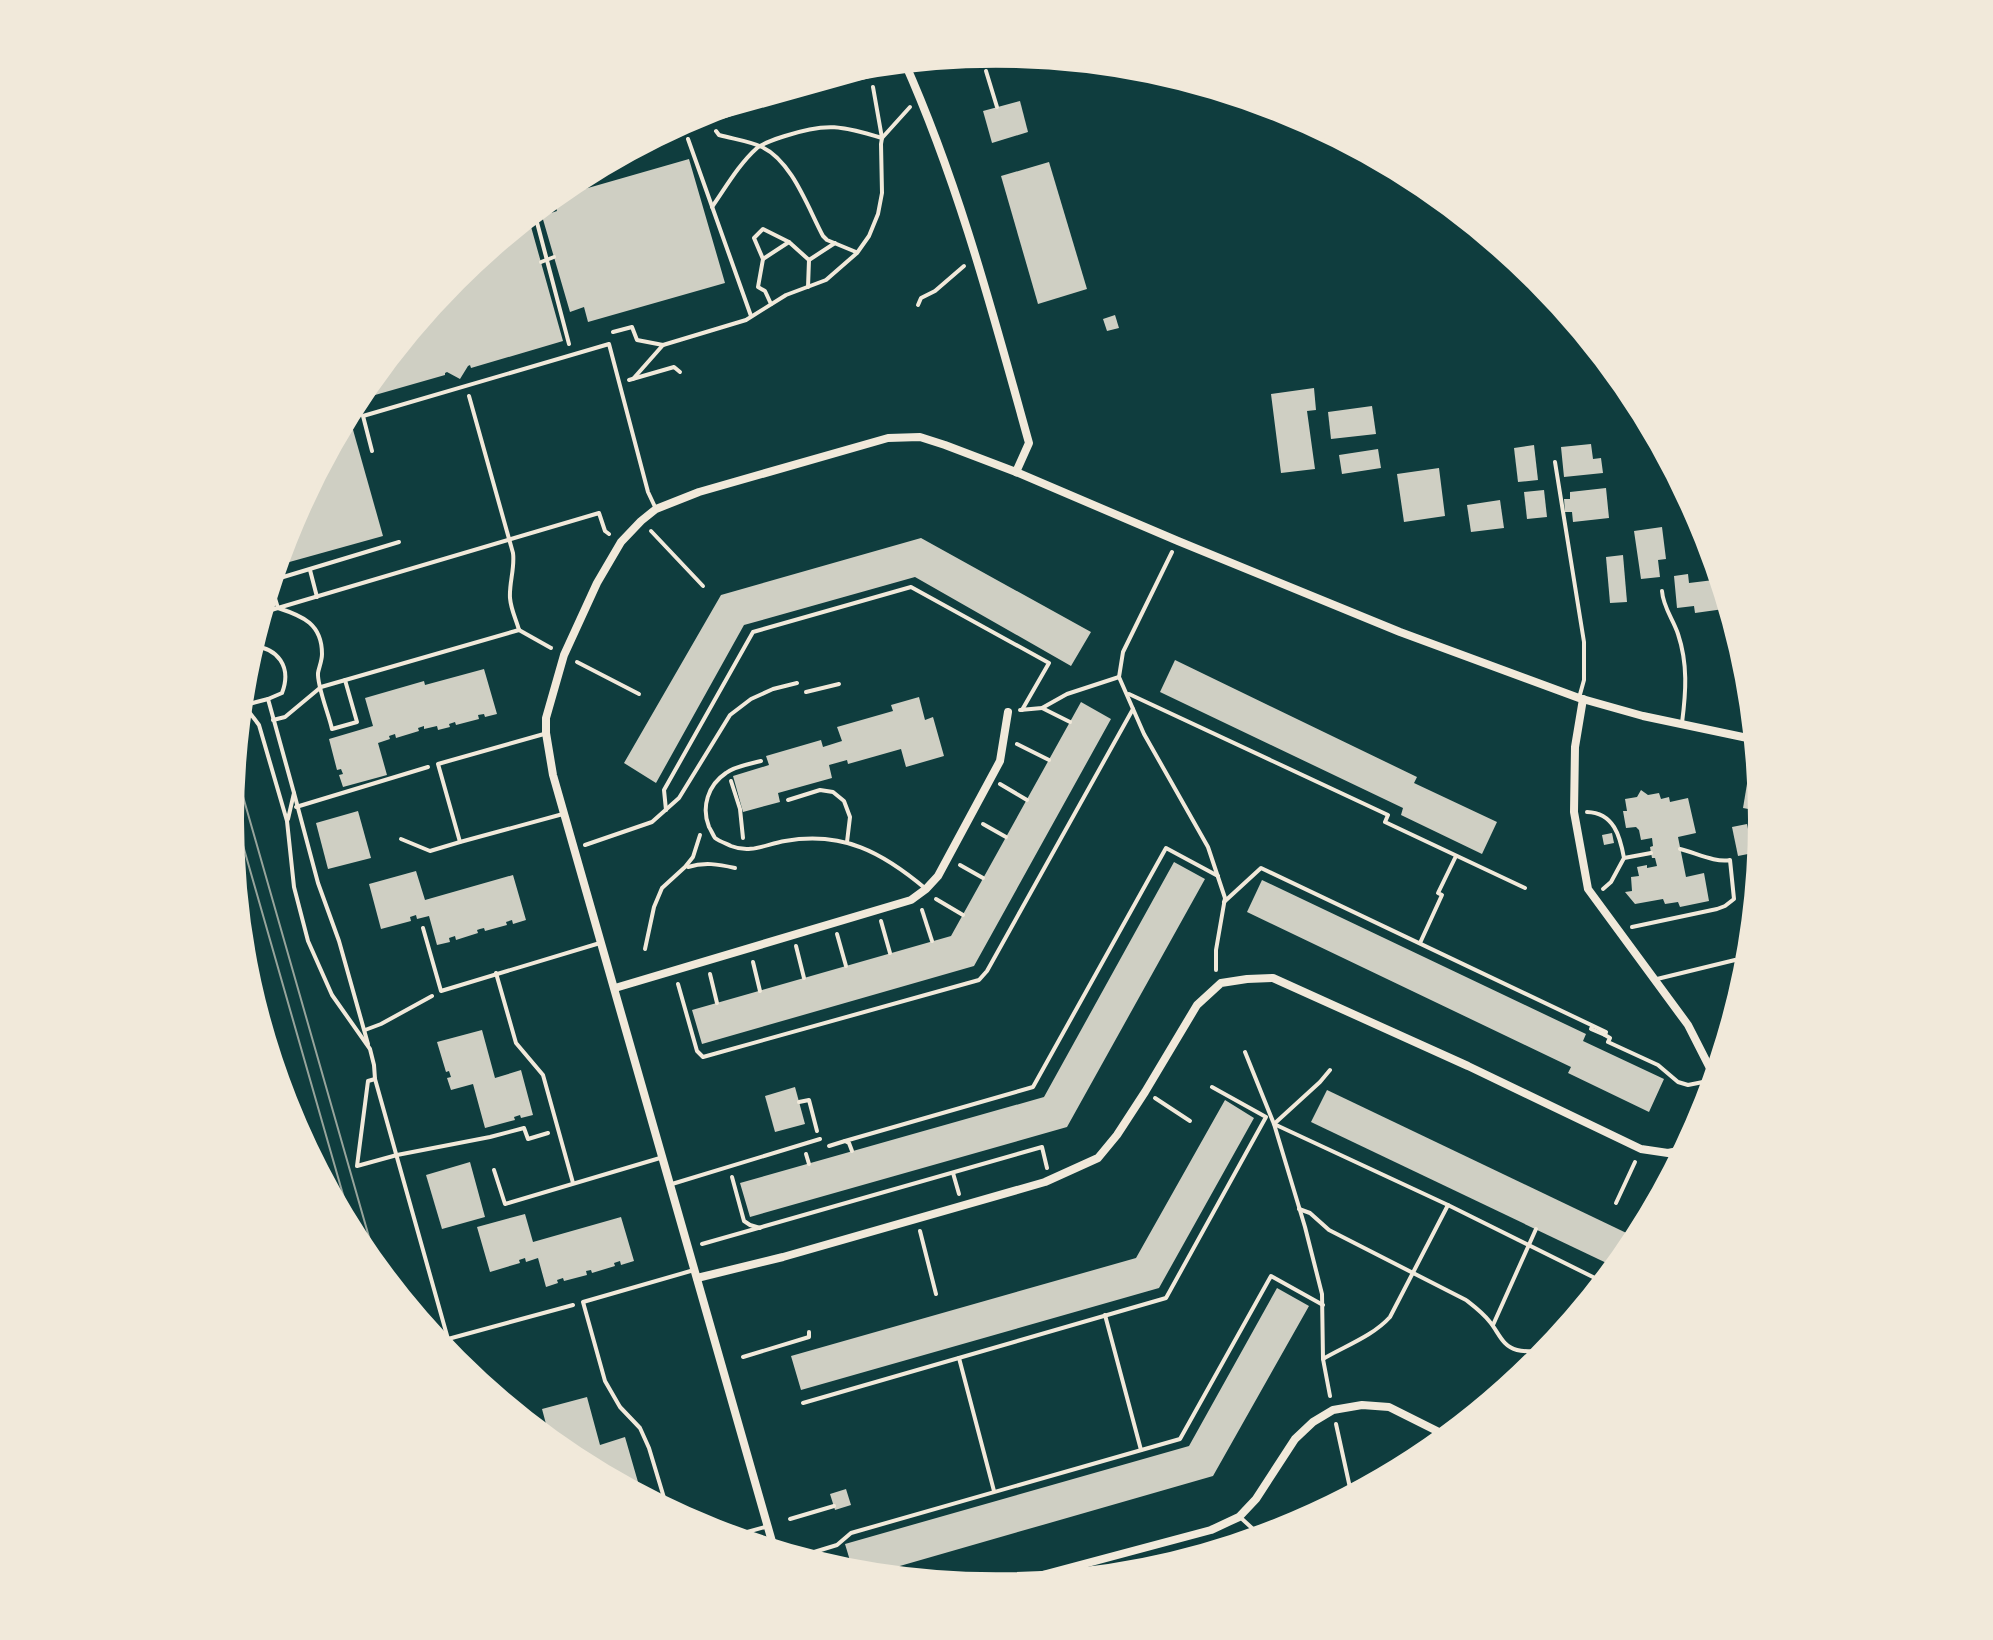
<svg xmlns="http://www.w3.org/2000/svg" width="1993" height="1640" viewBox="0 0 1993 1640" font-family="Rubik,sans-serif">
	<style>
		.building { fill: #cfcfc3 }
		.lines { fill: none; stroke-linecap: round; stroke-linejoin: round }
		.path { stroke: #f1e9da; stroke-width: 4 }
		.service { stroke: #f1e9da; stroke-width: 4 }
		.minor { stroke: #f1e9da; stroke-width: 8 }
		.tram { stroke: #97a49c; stroke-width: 2 }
		.rim { fill: none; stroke: #f1e9da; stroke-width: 4 }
	</style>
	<rect width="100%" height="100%" fill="#0f3d3e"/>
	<g class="building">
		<polygon points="1020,101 1028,132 992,143 983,111"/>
		<polygon points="689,159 725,283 588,322 584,307 570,312 542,216 557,211 553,198"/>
		<polygon points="1049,162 1087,289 1038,304 1001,176"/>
		<polygon points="528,216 563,341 471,368 470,365 468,366 460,379 447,372 445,373 445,375 354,401 358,393 454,277"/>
		<polygon points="1115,315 1119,328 1107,331 1103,319"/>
		<polygon points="1314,388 1316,410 1307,411 1315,469 1281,473 1271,394"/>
		<polygon points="1372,406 1376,434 1331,439 1328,412"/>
		<polygon points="348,412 383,536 275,566 287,526"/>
		<polygon points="1591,444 1593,459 1601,458 1603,473 1564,477 1561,447"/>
		<polygon points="1534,445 1538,480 1518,482 1514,448"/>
		<polygon points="1378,449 1381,468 1342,474 1339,455"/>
		<polygon points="1439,468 1445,516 1404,522 1397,474"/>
		<polygon points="1606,488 1609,518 1573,522 1572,512 1565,512 1564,499 1570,499 1570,492"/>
		<polygon points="1544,490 1547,517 1527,519 1524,492"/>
		<polygon points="1500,500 1504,528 1471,532 1467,505"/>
		<polygon points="1662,527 1666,559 1658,560 1660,577 1641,579 1634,531"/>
		<polygon points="1707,528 1715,554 1702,549 1699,529"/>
		<polygon points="921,538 1091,632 1071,666 915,577 744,625 656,783 624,763 721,595"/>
		<polygon points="1623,555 1627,602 1610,603 1606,557"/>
		<polygon points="1688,574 1689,583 1722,579 1731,608 1695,613 1694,606 1677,608 1674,576"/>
		<polygon points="1175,660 1417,777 1414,783 1497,822 1482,854 1401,815 1403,808 1160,692"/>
		<polygon points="484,669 497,714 485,717 484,714 478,715 479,719 456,725 455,722 449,724 450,727 438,730 437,726 424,729 424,726 418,728 419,731 396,738 395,734 389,736 390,739 378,743 387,775 343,787 339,775 343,774 341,769 337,770 329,739 373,726 365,698 424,681 425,685"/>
		<polygon points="919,697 925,720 933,717 944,756 906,767 901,749 848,764 847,760 829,765 832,778 778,793 780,802 743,812 733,776 769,765 766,756 821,740 823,747 842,741 837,727 893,711 891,705"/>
		<polygon points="1081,702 1111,719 974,966 702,1044 692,1010 951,936"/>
		<polygon points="1748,778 1761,780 1764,812 1743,808"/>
		<polygon points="1641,790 1648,795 1659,793 1661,799 1669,797 1670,802 1688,798 1696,833 1678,837 1686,877 1704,873 1709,901 1680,907 1678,902 1665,904 1663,899 1635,904 1625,892 1632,891 1631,877 1639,876 1637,867 1647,865 1647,868 1657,866 1655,858 1652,858 1651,853 1650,847 1653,846 1652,838 1641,840 1639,830 1636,827 1626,828 1623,811 1627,811 1625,799 1637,797"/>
		<polygon points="358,811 371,858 328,869 316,823"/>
		<polygon points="1747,824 1753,853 1738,856 1732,827"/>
		<polygon points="1612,833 1614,843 1604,845 1602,835"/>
		<polygon points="1174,862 1205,879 1067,1127 750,1217 740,1183 1044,1097"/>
		<polygon points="416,871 425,900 513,875 526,920 513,924 512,920 506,922 507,925 485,931 484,928 480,929 477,930 478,933 456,940 455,936 449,938 450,942 437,945 429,916 417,919 416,915 410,917 411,921 381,929 369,884"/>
		<polygon points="1262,880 1586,1034 1583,1041 1664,1079 1649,1112 1568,1073 1571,1067 1247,912"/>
		<polygon points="482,1030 495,1078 521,1070 533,1115 521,1118 520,1115 514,1117 515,1120 485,1128 473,1084 451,1090 447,1078 451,1077 449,1071 446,1072 437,1042"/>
		<polygon points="795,1087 805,1124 775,1132 765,1096"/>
		<polygon points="1327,1090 1639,1239 1617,1268 1311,1122"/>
		<polygon points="1225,1100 1254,1118 1159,1288 801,1390 791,1356 1136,1258"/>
		<polygon points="470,1162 485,1217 442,1229 426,1175"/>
		<polygon points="525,1214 533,1242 621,1217 634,1261 621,1265 620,1261 614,1263 615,1266 592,1273 591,1270 586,1271 587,1275 564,1281 563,1278 557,1280 558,1283 546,1287 538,1258 526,1262 525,1258 519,1260 520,1263 490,1272 477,1227"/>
		<polygon points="1277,1288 1309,1306 1213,1476 879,1572 867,1575 854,1574 845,1544 1189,1446"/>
		<polygon points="587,1397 600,1445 625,1437 638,1482 626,1485 625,1482 618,1484 581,1465 577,1451 565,1454 553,1445 555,1444 554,1438 550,1439 542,1409"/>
		<polygon points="846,1489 851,1505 835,1510 830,1494"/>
	</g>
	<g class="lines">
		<g class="path">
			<polyline points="986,71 997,107"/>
			<path d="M716 131 719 135C733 139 749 141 762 147 792 161 808 208 823 236L827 240 856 252"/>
			<polyline points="882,138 910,107"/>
			<polyline points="688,139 751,316"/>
			<path d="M712 207C726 187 739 164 757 148 765 142 776 139 785 136 827 122 842 126 882 138"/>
			<polyline points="534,211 569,344"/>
			<polyline points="763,259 789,242"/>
			<polyline points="541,262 554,257"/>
			<polyline points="808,287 809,260 835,243"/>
			<polyline points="771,304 765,291 758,287 763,259 754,238 763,229 789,242 809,260"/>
			<polyline points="918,305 921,298 935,291 964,266"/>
			<polyline points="613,332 632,327 637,340 663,345 746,320 786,295 826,280 857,253 869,236 878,214 882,193 881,144 882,138 873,87"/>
			<polyline points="633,379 663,345"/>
			<polyline points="629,380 674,367 680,372"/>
			<path d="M469 396 513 553C515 568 509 583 510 598 511 610 516 619 519 630"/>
			<polyline points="651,531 703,586"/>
			<polyline points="1172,552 1123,652 1119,677 1144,734 1208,847 1225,898 1216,950 1216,970"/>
			<polyline points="310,570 317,597"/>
			<polyline points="270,581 399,542"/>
			<path d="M270 582 278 608C303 616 322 624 322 654 322 661 319 667 318 673 317 686 329 715 332 729L357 722 345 680"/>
			<polyline points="261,613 599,513 605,531 609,534"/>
			<polyline points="519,630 551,648"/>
			<path d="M251 646C278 647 292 667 282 693L268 699"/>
			<polyline points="577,662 639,694"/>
			<polyline points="1129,694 1388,815 1385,822 1525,888"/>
			<polyline points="240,700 259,725 287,821 294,887 308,941 332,995 370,1049 374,1065 375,1079 455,1364"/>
			<polyline points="245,705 268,699 294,793 288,819"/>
			<polyline points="1042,708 1070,722"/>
			<polyline points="1020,710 1042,708 1067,694 1119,677"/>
			<polyline points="273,720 285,717 321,687 519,630"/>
			<polyline points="1017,744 1049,760"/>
			<polyline points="731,781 740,809 743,838"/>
			<polyline points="1000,784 1027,800"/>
			<polyline points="294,793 318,883 339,941 368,1044"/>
			<polyline points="296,807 428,767"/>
			<polyline points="666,810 664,790 753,632 911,587 1049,663 1022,710"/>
			<path d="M1587 812C1614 813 1620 836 1624 858"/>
			<polyline points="983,824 1006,837"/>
			<polyline points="585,845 652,822 679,798 730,715 751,699 773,689 797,683"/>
			<polyline points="960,865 983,878"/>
			<path d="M688 867C704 862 718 864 735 868"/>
			<polyline points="1603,889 1611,882 1624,858 1651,853"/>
			<polyline points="936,899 963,915"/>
			<polyline points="1224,902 1261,868 1606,1032 1605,1035 1610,1038 1608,1042 1658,1065 1678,1082 1688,1085 1703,1082"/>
			<polyline points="922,910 932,941"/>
			<polyline points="881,921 890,953"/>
			<path d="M1632 927 1717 909 1725 906 1734 899 1730 860C1716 863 1696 853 1680 849"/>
			<polyline points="837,934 846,966"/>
			<polyline points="1420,943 1442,895 1438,893 1456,856"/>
			<polyline points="796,946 804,978"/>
			<polyline points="645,949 654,907 662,888 685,867 693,857 700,835"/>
			<polyline points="753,962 760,991"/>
			<polyline points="710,974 717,1003"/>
			<polyline points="678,984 697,1051 703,1057 979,980 987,971 1133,709"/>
			<polyline points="1592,1027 1591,1029 1605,1035"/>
			<polyline points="365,1030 381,1024 432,996"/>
			<polyline points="1245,1052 1274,1124 1305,1227 1322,1294 1323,1359 1330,1396"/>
			<polyline points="1330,1070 1320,1082 1274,1124 1448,1205 1605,1283"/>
			<polyline points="375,1079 368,1081 357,1166 397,1155 490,1137 524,1128 528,1139 548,1133"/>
			<polyline points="1155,1098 1190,1121"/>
			<polyline points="799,1102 809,1100 817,1131"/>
			<polyline points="845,1141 1033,1087 1166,848 1218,876"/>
			<polyline points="829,1146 845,1141 849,1143 852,1151"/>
			<polyline points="806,1154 809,1164"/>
			<polyline points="953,1173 959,1194"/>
			<polyline points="320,1176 325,1175 324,1183"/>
			<polyline points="732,1177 744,1221 750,1225 760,1228"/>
			<polyline points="1616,1203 1635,1162"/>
			<path d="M1299 1209 1310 1213 1329 1230 1466 1300C1475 1307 1483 1313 1490 1322 1499 1333 1502 1346 1517 1350 1527 1353 1540 1350 1550 1350"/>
			<polyline points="920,1231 936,1294"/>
			<polyline points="702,1244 1042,1147 1047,1168"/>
			<polyline points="1105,1315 1141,1450"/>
			<polyline points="1493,1325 1536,1229"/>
			<polyline points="448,1339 573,1305"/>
			<polyline points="743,1357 809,1337 809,1332"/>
			<polyline points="959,1358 994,1491"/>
			<path d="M1323 1359C1345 1346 1373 1336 1390 1317L1448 1205"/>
			<polyline points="803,1403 1166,1298 1266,1117 1212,1087"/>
			<polyline points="1336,1424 1352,1497"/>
			<polyline points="790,1519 834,1506"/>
			<polyline points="801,1556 837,1545 851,1533 1180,1439 1271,1276 1323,1305"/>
		</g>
		<g class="service">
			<polyline points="372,451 363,416 609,344 648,492 656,509"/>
			<polyline points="1555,462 1584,642 1584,680 1579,698"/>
			<path d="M1662 591C1663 607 1673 619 1678 634 1688 664 1686 692 1682 723"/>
			<polyline points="806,692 839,684"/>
			<polyline points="544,734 438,764 460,842 563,814"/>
			<path d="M761 761C750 764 735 766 726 773 708 785 701 807 709 827 711 830 713 835 715 838 719 841 727 844 731 846 751 854 766 844 785 841 843 831 882 852 926 889"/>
			<polyline points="788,800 820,790 833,792 844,801 850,817 847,842"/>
			<polyline points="401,839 430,851 460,842"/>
			<polyline points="423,928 441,991 600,943"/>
			<polyline points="496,973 516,1043 543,1075 573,1183"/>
			<polyline points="1657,979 1735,960"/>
			<polyline points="494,1170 505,1204 660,1158"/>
			<polyline points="672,1184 820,1139"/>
			<polyline points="668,1511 649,1448 640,1428 620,1407 605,1381 583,1302 694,1270"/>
			<polyline points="1241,1518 1253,1529 1268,1536"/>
			<polyline points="729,1537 765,1527"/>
		</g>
		<g class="minor">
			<path d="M904 61C959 184 993 314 1029 443L1016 472"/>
			<polyline points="664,131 905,64 1022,54"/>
			<polyline points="1583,699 1575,747 1574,812 1588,889 1688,1025 1716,1080"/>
			<polyline points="615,988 911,900 926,889 938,876 1000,761 1008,712"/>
			<polyline points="697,1278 783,1257 1045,1182 1098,1158 1117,1135 1145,1092 1197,1005 1221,983 1247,979 1273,978 1468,1066 1641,1149 1668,1153 1688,1149"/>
			<polyline points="775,1552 553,775 546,733 546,718 564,655 597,583 621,542 641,521 656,509 699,492 888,438 920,437 945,445 1016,472 1178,541 1400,632 1579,698 1643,716 1757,740"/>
			<polyline points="994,1588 1211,1530 1239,1517 1256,1499 1295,1439 1313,1422 1333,1410 1362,1405 1389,1407 1449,1437"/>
		</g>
		<g class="tram">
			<polyline points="234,765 379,1272"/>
			<polyline points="230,800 358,1247"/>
		</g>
	</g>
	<path d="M0 0H1993V1640H0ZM242 820a754 754 0 1 1 1508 0a754 754 0 1 1-1508 0Z" fill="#f1e9da" fill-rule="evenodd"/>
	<path class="rim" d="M242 820a754 754 0 1 1 1508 0a754 754 0 1 1-1508 0Z"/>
</svg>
